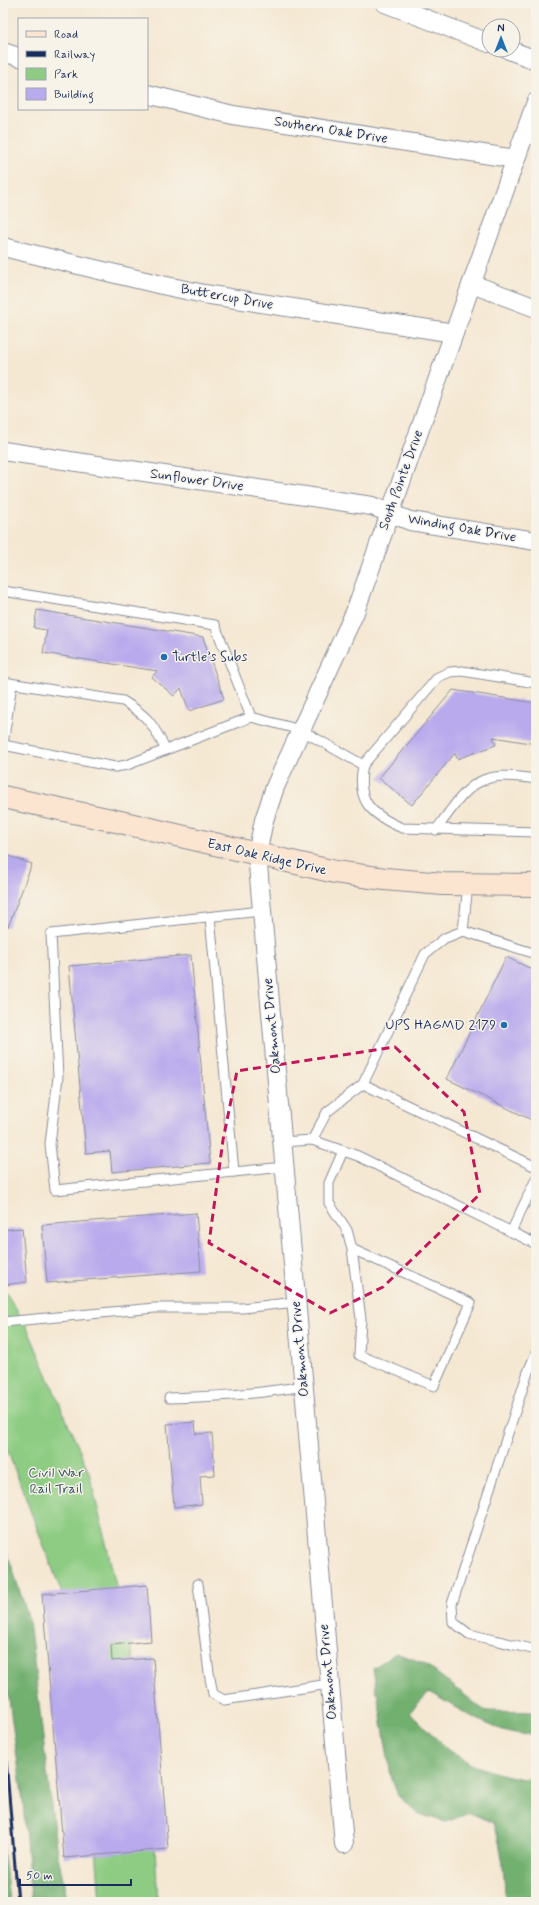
<svg xmlns="http://www.w3.org/2000/svg" width="539" height="1905" viewBox="0 0 539 1905" font-family="Mynerve,sans-serif">
	<style>
		.green { fill: #8dcc82; stroke: #547e70 }
		.forest { fill: #72b070; stroke: #467067 }
		.building { fill: #b9aaed }
		.lines { fill: none; stroke-linecap: round; stroke-linejoin: round }
		.lane-casing { stroke: #888c98; stroke-width: 11 }
		.street-casing { stroke: #888c98; stroke-width: 20 }
		.secondary-casing { stroke: #888c98; stroke-width: 24 }
		.lane { stroke: #fff; stroke-width: 9 }
		.street { stroke: #fff; stroke-width: 18 }
		.secondary { stroke: #fce5d0; stroke-width: 22 }
		.rail { stroke: #1b2f5e; stroke-width: 3 }
		.marked { fill: none; stroke: #c2185b; stroke-width: 3; stroke-dasharray: 8 5; stroke-linejoin: round }
		.poi-dot { fill: #1f6fb2; stroke: #f7f3e8; stroke-width: 1.5 }
		.labels { text-anchor: middle; dominant-baseline: central; stroke-width: 3; stroke-linejoin: round; paint-order: stroke }
		.street-label { font-size: 14px; fill: #1b2f5e; stroke: #f7f3e8 }
		.poi-label { font-size: 14px; fill: #1b2f5e; stroke: #f7f3e8; text-anchor: start }
		.park-label { font-size: 14px; fill: #385667; stroke: #f7f3e8 }
	</style>
	<rect width="100%" height="100%" fill="#f7f3e8"/>
	<filter id="ink" filterUnits="userSpaceOnUse"><feTurbulence type="fractalNoise" baseFrequency=".025" numOctaves="2"/><feDisplacementMap in="SourceGraphic" scale="8" xChannelSelector="R" yChannelSelector="G"/><feConvolveMatrix kernelMatrix="1 2 1 2 8 2 1 2 1" color-interpolation-filters="sRGB"/></filter>
	<filter id="wash" filterUnits="userSpaceOnUse"><feTurbulence type="fractalNoise" baseFrequency=".012" numOctaves="4" result="noise"/><feDisplacementMap in="SourceGraphic" scale="16" xChannelSelector="R" yChannelSelector="G"/><feGaussianBlur stdDeviation="0.9" result="paint"/><feColorMatrix in="noise" values="0 0 0 0 0 0 0 0 0 0 0 0 0 0 0 0 0 1.4 0 .05"/><feComposite in="paint" operator="in"/></filter>
	<g filter="url(#wash)">
		<rect width="100%" height="100%" fill="#f5e8d3"/>
		<polygon class="green" points="3,1288 26,1325 89,1472 148,1719 158,1902 100,1902 81,1643 3,1439"/>
		<g class="forest">
			<polygon points="3,1539 29,1620 56,1847 68,1902 31,1902 23,1801 3,1656"/>
			<path d="M396 1653 424 1663 485 1711 536 1712V1734C503 1739 457 1708 429 1692L410 1712 448 1750 471 1764 496 1773 523 1779 536 1776V1902H505C505 1874 502 1850 494 1823L469 1813 446 1822 419 1814 398 1796 391 1776 373 1668Z"/>
			<polygon points="3,1841 9,1902 3,1902"/>
		</g>
		<g id="blocks">
			<g class="building">
				<polygon points="37,610 203,637 224,699 189,711 181,688 174,696 152,677 157,671 43,653 47,630 34,628"/>
				<polygon points="453,690 536,703 536,744 493,737 496,745 457,759 455,753 412,805 379,778"/>
				<polygon points="3,854 32,864 8,927 3,925"/>
				<polygon points="191,955 210,1163 112,1172 110,1151 86,1153 69,966"/>
				<polygon points="506,957 536,971 536,1122 447,1079"/>
				<polygon points="196,1213 201,1271 47,1283 42,1225"/>
				<polygon points="22,1228 27,1282 3,1285 3,1230"/>
				<polygon points="195,1422 196,1434 212,1433 215,1475 200,1476 202,1504 174,1507 167,1424"/>
				<polygon points="147,1585 151,1641 111,1645 112,1661 153,1658 168,1849 64,1858 42,1594"/>
			</g>
		</g>
	</g>
	<g filter="url(#ink)">
		<use href="#blocks" fill-opacity="0" stroke="#888c98" stroke-width="1"/>
		<g class="lines">
			<g class="lane-casing">
				<g id="lane">
					<polyline points="3,591 215,625 251,717"/>
					<path d="M3 682 123 701C149 717 152 723 166 750"/>
					<polyline points="3,744 12,684"/>
					<path d="M3 745 115 767 127 765 251 717 301 730 363 765C356 801 370 814 402 828L536 832"/>
					<polyline points="363,765 438,677 450,672 462,671 536,683"/>
					<path d="M436 830C469 785 476 769 536 779"/>
					<polyline points="261,911 51,934 58,1077 50,1144 55,1190 284,1167"/>
					<polyline points="210,917 234,1172"/>
					<polyline points="463,931 468,885"/>
					<polyline points="363,1084 536,1167"/>
					<polyline points="312,1140 358,1156 536,1244"/>
					<polyline points="282,1142 312,1140 327,1112 363,1084 425,954 445,938 463,931 536,954"/>
					<polyline points="343,1151 329,1183 329,1203 347,1230 352,1249 361,1319 359,1355 434,1386 471,1303 352,1249"/>
					<polyline points="511,1232 536,1179"/>
					<polyline points="3,1322 155,1308 242,1308 296,1302"/>
					<polyline points="536,1353 528,1372 452,1604 453,1622 469,1634 536,1650"/>
					<path d="M169 1398C215 1397 259 1394 303 1386"/>
					<polyline points="198,1584 209,1673 213,1694 224,1700 329,1684"/>
				</g>
			</g>
			<g class="street-casing">
				<g id="street">
					<polyline points="385,3 489,43"/>
					<polyline points="509,50 536,60"/>
					<polyline points="3,52 19,57"/>
					<polyline points="147,94 233,115 516,159"/>
					<polyline points="3,247 162,285 204,294 454,333"/>
					<polyline points="472,284 536,308"/>
					<polyline points="3,451 372,506 410,521 536,541"/>
					<polyline points="344,1844 257,854 264,820 275,787 355,612 536,102"/>
				</g>
			</g>
			<g class="secondary-casing">
				<polyline id="secondary" points="3,797 116,821 335,872 385,879 443,884 536,885"/>
			</g>
			<use href="#lane" class="lane"/>
			<use href="#street" class="street"/>
			<use href="#secondary" class="secondary"/>
			<polyline class="rail" points="3,1724 18,1902"/>
		</g>
	</g>
	<path class="marked" d="M395 1047 464 1112 480 1194 383 1287 330 1313 209 1243 223 1140 237 1071Z"/>
	<g class="poi-dot">
		<circle cx="164" cy="657" r="4"/>
		<circle cx="504" cy="1025" r="4"/>
	</g>
	<g class="labels">
		<g class="street-label">
			<text transform="translate(331 130) rotate(9)">Southern Oak Drive</text>
			<text transform="translate(227 297) rotate(10)">Buttercup Drive</text>
			<text transform="translate(197 480) rotate(8)">Sunflower Drive</text>
			<text transform="translate(401 480) rotate(-70)">South Pointe Drive</text>
			<text transform="translate(462 528) rotate(10)">Winding Oak Drive</text>
			<text transform="translate(267 857) rotate(13)">East Oak Ridge Drive</text>
			<text transform="translate(272 1026) rotate(-95)">Oakmont Drive</text>
			<text transform="translate(300 1349) rotate(-95)">Oakmont Drive</text>
			<text transform="translate(328 1672) rotate(-95)">Oakmont Drive</text>
		</g>
		<g class="poi-label">
			<text x="172" y="657">Turtle’s Subs</text>
			<text x="496" y="1025" text-anchor="end">UPS HAGMD 2179</text>
		</g>
		<g class="park-label">
			<text x="56" y="1473">Civil War<tspan x="56" dy="16">Rail Trail</tspan></text>
		</g>
	</g>
	<rect width="539" height="1905" fill="none" stroke="#f7f3e8" stroke-width="16"/>
	<rect x="18" y="18" width="130" height="92" fill="#f7f3e8" stroke="#9fa5b1"/>
	<rect x="26" y="31" width="20" height="6" fill="#fce5d0" stroke="#9fa5b1"/>
	<text x="54" y="38" font-size="12" fill="#1b2f5e">Road</text>
	<rect x="26" y="51" width="20" height="6" fill="#1b2f5e" stroke="#9fa5b1"/>
	<text x="54" y="58" font-size="12" fill="#1b2f5e">Railway</text>
	<rect x="26" y="68" width="20" height="12" fill="#8dcc82" stroke="#9fa5b1"/>
	<text x="54" y="78" font-size="12" fill="#1b2f5e">Park</text>
	<rect x="26" y="88" width="20" height="12" fill="#b9aaed" stroke="#9fa5b1"/>
	<text x="54" y="98" font-size="12" fill="#1b2f5e">Building</text>
	<g transform="translate(501 38)"><circle r="19" fill="#f7f3e8" stroke="#9fa5b1"/>
	<path d="M0-3L7 15L0 10L-7 15Z" fill="#1f6fb2"/>
	<text y="-6" font-size="11" font-weight="bold" text-anchor="middle" fill="#1b2f5e">N</text>
	</g>
	<path d="M20 1879v6h111v-6" fill="none" stroke="#1b2f5e" stroke-width="2"/>
	<text x="26" y="1879" font-size="12" fill="#1b2f5e" stroke="#f7f3e8" stroke-width="3" paint-order="stroke">50 m</text>
</svg>
